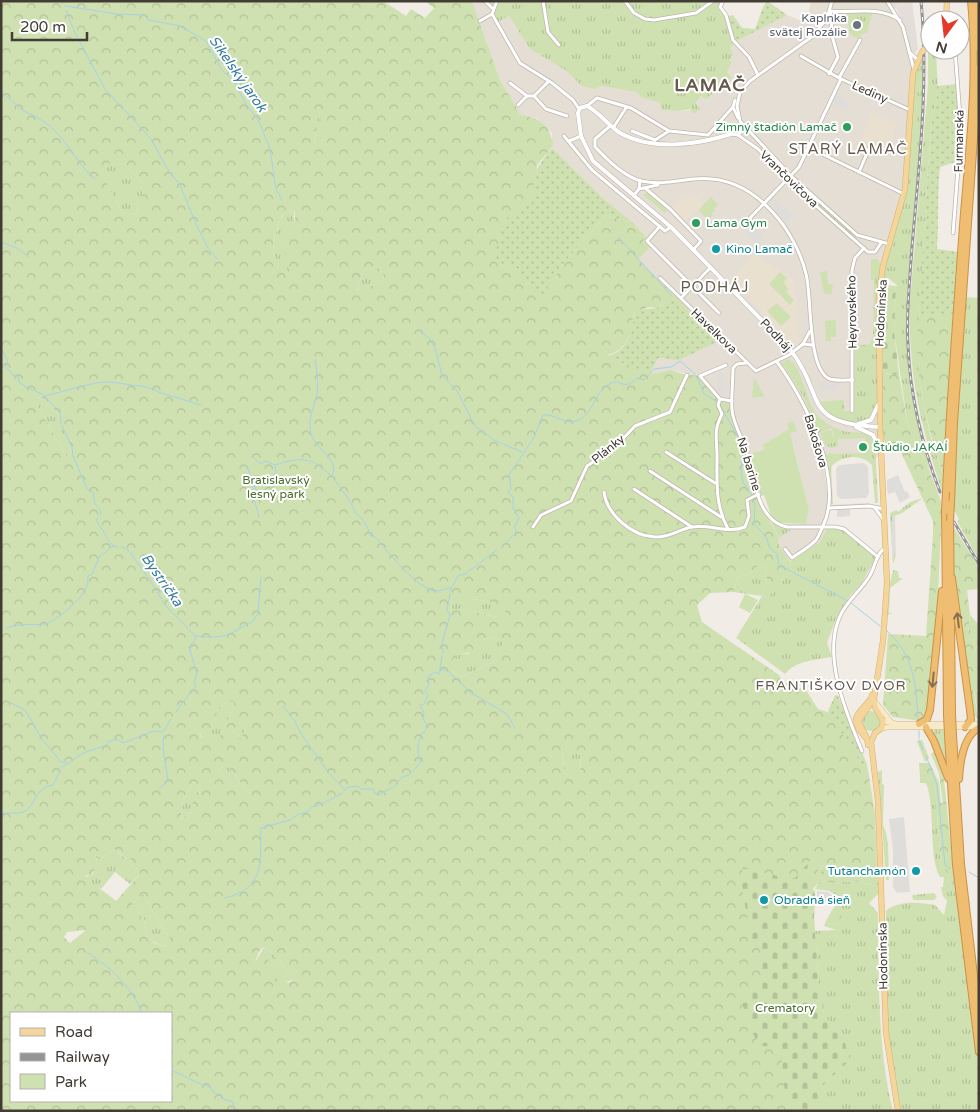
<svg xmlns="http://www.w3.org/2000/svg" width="980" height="1112" viewBox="0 0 980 1112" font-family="'Varela Round',sans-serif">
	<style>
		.residential { fill: #e4ded4 }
		.industrial { fill: #e3deda }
		.education { fill: #e9e0d0 }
		.grass { fill: url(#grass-tufts) }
		.forest { fill: url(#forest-crowns); fill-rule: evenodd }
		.cemetery { fill: url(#cemetery-stones) }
		.park { fill: #cfe1b1 }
		.garden { fill: url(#garden-dots) }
		.parking { fill: #dfddda }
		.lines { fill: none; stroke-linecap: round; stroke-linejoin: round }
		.stream { stroke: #a7d1e8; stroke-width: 1 }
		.minor-casing { stroke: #beb6ac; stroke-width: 4.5 }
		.tertiary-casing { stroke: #beb6ac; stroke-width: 5 }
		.secondary-casing { stroke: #ccbc99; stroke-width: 5.5 }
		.primary-casing { stroke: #d7b16d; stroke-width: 6 }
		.motorway-casing { stroke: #cd9243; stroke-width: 8 }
		.minor { stroke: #fff; stroke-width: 3 }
		.tertiary { stroke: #fff; stroke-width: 4 }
		.secondary { stroke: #f9eac7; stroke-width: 4.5 }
		.primary { stroke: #f4d59b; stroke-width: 5 }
		.motorway { stroke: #efbe72; stroke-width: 6 }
		.rail-casing { stroke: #949494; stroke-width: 3 }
		.rail { stroke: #fff; stroke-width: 1; stroke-dasharray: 4; stroke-linecap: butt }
		.primary-bridge-casing { stroke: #d7b16d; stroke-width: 6; stroke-linecap: butt }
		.motorway-bridge-casing { stroke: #cd9243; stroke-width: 8; stroke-linecap: butt }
		.primary-bridge { stroke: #f4d59b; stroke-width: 5 }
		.motorway-bridge { stroke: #efbe72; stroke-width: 6 }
		.oneway { stroke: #87704d }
		.worship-dot { fill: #6b7280; stroke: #fff; stroke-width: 2 }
		.leisure-dot { fill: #2e9e5b; stroke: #fff; stroke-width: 2 }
		.culture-dot { fill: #0f9aa8; stroke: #fff; stroke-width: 2 }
		.labels { text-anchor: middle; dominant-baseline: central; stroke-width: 4; stroke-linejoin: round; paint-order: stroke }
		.worship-label { font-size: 12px; fill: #5b616d; stroke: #fff; text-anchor: end }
		.street-label { font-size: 12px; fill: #423c35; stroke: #fff }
		.leisure-label { font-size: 12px; fill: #27864d; stroke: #fff; text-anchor: start }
		.culture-label { font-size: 12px; fill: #0d838f; stroke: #fff; text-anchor: start }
		.park-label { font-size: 12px; fill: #4b6e2f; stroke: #fff }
		.water-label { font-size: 14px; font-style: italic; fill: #3a7da3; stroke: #fff }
		.neighbourhood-label { font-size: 14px; letter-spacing: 1px; fill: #645a4e; stroke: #fff }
		.quarter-label { font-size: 15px; letter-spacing: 1px; fill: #645a4e; stroke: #fff }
		.district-label { font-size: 18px; font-weight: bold; letter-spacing: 1px; fill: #645a4e; stroke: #fff }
	</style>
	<defs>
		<pattern id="grass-tufts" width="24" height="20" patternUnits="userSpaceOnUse" patternTransform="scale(1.25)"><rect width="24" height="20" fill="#cfe1b1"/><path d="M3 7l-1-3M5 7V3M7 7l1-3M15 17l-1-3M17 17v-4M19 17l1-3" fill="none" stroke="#b3c299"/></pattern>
		<pattern id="forest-crowns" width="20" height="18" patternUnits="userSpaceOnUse" patternTransform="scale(1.25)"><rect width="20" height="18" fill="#cfe1b1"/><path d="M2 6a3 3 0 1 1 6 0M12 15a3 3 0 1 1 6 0" fill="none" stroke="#b3c299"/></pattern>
		<pattern id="cemetery-stones" width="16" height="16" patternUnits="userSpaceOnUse" patternTransform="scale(1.25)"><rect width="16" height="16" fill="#cfe1b1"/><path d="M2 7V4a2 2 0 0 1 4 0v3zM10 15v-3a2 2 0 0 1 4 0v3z" fill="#b3c299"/></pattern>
		<pattern id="garden-dots" width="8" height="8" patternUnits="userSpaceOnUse" patternTransform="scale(1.25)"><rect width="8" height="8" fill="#cfe1b1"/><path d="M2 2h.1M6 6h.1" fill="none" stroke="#b3c299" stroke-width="1.8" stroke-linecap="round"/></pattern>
	</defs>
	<rect width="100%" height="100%" fill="#f1ece5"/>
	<polygon class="residential" points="472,1 492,1 498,22 509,16 530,49 565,70 582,86 601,86 636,92 641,97 660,103 661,110 679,111 699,109 694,103 701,96 706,100 717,88 720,90 732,77 727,72 732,62 729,60 731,53 729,48 735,42 787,15 805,22 808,16 811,1 908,1 893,9 900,20 914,70 907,174 881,284 881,457 844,456 823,459 829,508 822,527 826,529 820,542 790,562 778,543 779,538 791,530 785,524 806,524 809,509 793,443 748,454 722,398 698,376 671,370 650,374 658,358 665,359 719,341 637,259 650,247 643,241 647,236 605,200 552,148 552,133 537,119 520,114 500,80"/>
	<polygon class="industrial" points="908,1 912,1 918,49 915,53 910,51 907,31 896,8"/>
	<g class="education">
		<polygon points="871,114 897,124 889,156 870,150 872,144 860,140"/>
		<polygon points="695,195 704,204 685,221 672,208 683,198"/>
		<polygon points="754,255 793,278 797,307 796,335 801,339 794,346 731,280 745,265 748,265 746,262"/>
	</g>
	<g class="grass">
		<polygon points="492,1 707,1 709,4 713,1 723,1 720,6 724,12 735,42 730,48 733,54 729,60 732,62 727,72 732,77 720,91 717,88 706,100 701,96 695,103 700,109 694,114 690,109 679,111 661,110 660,103 641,97 636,92 601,86 595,89 582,86 565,70 530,49 509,16 498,22 492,14"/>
		<polygon points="873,10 867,33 861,34 860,40 850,34 846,12"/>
		<path d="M930 47V50H936L938 92 932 120 928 168 918 338 921 392 930 434 943 475 942 491C920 423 908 374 910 302L928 84V50Z"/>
		<path d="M923 56 925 61V84L907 302 910 387 930 472 908 426 894 331 896 286H898L888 278H882L879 402 872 419C841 428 838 424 816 402L844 400V411H854L855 346 870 344 873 336 874 280H871V259H878L880 264V270H883L901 204 913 73Z"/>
		<polygon points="318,111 321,115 325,139 314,145"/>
		<polygon points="113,161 130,166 131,171 140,180 143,194 138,202 137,214 122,212 96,164 104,166"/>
		<polygon points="791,176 857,235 854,239 787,180"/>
		<path d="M294 210V227L285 244 291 278C267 257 272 243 282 215Z"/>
		<polygon points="376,266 383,273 384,280 357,294 362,272"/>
		<polygon points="965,297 979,298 979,560 957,521 959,519 953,508"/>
		<path d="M788 359C803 366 805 403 819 417 826 424 833 427 840 430 853 435 867 428 875 443L878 503H875L872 465C861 453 841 455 831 467L833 504H830L824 454 866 453 865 438 838 439V447L830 448 826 445 835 442 832 428 818 433 804 398 784 366H781V363Z"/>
		<polygon points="35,397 44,398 60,416 61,423 69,441 71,452 68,459 35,401"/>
		<polygon points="923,498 902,513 892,517 893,555 896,555 893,564 890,513 897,510 898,512 910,502"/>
		<polygon points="771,522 791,528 791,530 779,538"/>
		<path d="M835 528 843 530 876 557 862 583 849 597 836 619 827 643 832 657C815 660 797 660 785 674L736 638 762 596 734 592 737 577 748 574 759 565 765 568 767 580 762 595 768 596 792 571 790 562 820 542 826 529Z"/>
		<polygon points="893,570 898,571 899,578 903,578 890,588 889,613 892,613 888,615 889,588"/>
		<path d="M453 599C471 599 491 598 506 610V615L497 617 469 610H451Z"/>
		<polygon points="970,615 979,625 979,719 974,690 978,689 972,658 977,646 968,636"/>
		<polygon points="494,637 503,642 499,655 493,662 464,676 455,674 452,670 452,661 460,654 468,654 482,640"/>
		<polygon points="228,701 234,702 234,707 217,743 206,736 205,739 202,739 200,732 206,733 219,707"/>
		<circle cx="871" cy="721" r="10"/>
		<polygon points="242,721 247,726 241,738 230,728 232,724"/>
		<polygon points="934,729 945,729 947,769 934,736"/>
		<polygon points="561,745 581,750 580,777 565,774"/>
		<polygon points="226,764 255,801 255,811 218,770"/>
		<path d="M882 770V784L884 785 883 825C890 838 888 863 889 880H886L879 784 878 772Z"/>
		<path d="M920 777 931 779 935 786 941 865 948 874 949 884 955 885 979 1063V1111H901C885 1045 886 978 886 911 896 900 922 902 935 905L944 915 947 901 943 896 941 887H943L944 877H940C928 857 936 808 926 783H920Z"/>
		<path d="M193 782 199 785C203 794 192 802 193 811L181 819 183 800Z"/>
		<polygon points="114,849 126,859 131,858 131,864 140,874 130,884 115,872 101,889 90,884 85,877 93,874 97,859 95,855 103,858"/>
		<path d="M820 881 833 883 854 881 878 886 879 893 869 903 878 913C879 978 877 1047 893 1111H821V1087L844 1066 841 1030 824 1017 823 999 819 992 815 931 836 930 824 926 825 923 839 925 841 913 832 910 836 905 844 902 830 891 815 889Z"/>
		<polygon points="143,893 164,932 170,937 164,947 147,938 144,919 132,904"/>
		<polygon points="934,893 937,897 934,900 913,900 912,895"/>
		<polygon points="264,947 280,961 293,980 273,985 273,974 278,963 270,966 268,964 255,962"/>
	</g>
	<g class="forest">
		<path d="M1 1H383L406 16 411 9 425 18 434 8 425 1H472L500 80 520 114C540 119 551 125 553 146L537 165 536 200 497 264 519 269 539 297 544 292 568 258 606 215 634 224 647 237 643 241 650 247 638 259 676 297 657 308 649 307 635 312C631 318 634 322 632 329 629 341 620 353 607 355L650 374 671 370 683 374 700 376 720 399 732 401V412L747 451 750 473 767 516 779 538 778 543 790 562 792 571 768 597 762 595 767 580 765 568 759 565 748 574 737 577 734 592 710 593 697 605 702 622 779 675 782 682 806 690 818 709 831 713 863 766 867 764 875 813 877 869 870 870 818 865 819 874 877 876 878 886 854 881 833 883 820 881 813 889 815 891 814 918 819 992 823 999 824 1017 841 1030 850 1060 821 1087V1111H1ZM319 111 325 139 314 144V143ZM113 162 130 166 131 171 140 180 143 194 138 202 137 214 122 212 97 165 104 166ZM294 210C298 224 288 233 285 245 283 256 289 267 291 277 267 257 272 242 282 215ZM376 266 383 273 384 280 357 293 362 272ZM35 397 44 398 60 416 61 423 69 441 71 452 68 459 35 401ZM453 599C470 599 491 598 505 610L506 614 496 617 469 610H451ZM494 637 503 642 499 655 493 662 464 676 455 674 452 670V661L460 654C469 654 476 649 484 649L482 640ZM228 701 234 702V707L217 742 206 735 205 739 201 738 200 732 206 733 209 731 219 707ZM242 722 247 726 241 738 230 728 232 725 235 728ZM561 745 581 751 580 776 565 774ZM226 764 255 801V810L218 770ZM193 782 199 785 200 792 192 804 193 811 181 819 183 800ZM114 849 127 859 131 858V864L140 874 116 901C106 892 94 886 85 877L87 875H91L98 864 95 855 103 858ZM143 893 164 932 170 937 164 947 153 942 154 938H147L144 919 132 904ZM86 930 70 943 64 937 67 932ZM264 947 280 961 293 980 288 983 282 975 274 984V974L281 967 278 963 270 966 267 956 255 961 260 950ZM11 1013H171V1101H11Z"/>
		<path d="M936 313 953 314 943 474C926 423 912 369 919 314Z"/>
		<path d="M883 373 893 375 899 374 908 426 930 472 942 504 937 617 928 710 926 717 920 721 893 717 883 705 888 634 926 636 933 534V521L898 446H886C879 425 873 394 883 373Z"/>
		<polygon points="954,528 979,567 979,589 967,590 970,615 968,636 977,646 972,658 979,689 974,691 978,719 973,715 954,577"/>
		<polygon points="922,740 929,758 925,762 917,741"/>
		<polygon points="935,751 944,780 955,885 949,884 948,874 941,865 935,786 931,779 920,777 919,763 930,763 939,783 941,803 943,803 939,773 931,754"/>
		<polygon points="832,910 842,913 839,925 825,923"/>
	</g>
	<g class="cemetery">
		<polygon points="884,285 896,286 894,331 899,374 893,375 883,373 881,323"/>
		<path d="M811 860 813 891H815L814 918 819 992 823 999 824 1017 841 1030 850 1060 821 1087V1111H793L786 1099 780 1047 760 1046 748 1025 741 998C762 981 772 960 751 938L741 882 743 867 788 879 795 878Z"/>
	</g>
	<g class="park">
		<polygon points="646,192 667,209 665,213 643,195"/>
		<polygon points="711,197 718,205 713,209 716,212 711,212 713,215 708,220 699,210"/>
		<polygon points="827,271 828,284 833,285 831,295 824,293 820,272"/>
		<polygon points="780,272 787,278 784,282 788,289 786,292 794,300 790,305 769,284"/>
		<polygon points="777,303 791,317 781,326 767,311"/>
		<polygon points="836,320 836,337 831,337 831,341 826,341 825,321"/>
		<polygon points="754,378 764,395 765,396 752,398"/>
		<polygon points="793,421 797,431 790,433 809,509 806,524 779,523 771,515 764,495 761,496 748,454 764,450 763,445 789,429 787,423"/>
		<polygon points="831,430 835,442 824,445 820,433"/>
		<polygon points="745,594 758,600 750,613 739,607"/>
		<polygon points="114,857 127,867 122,872 110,862"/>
	</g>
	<g class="garden">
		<path d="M767 1 787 15 735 42 726 17 733 15 742 28 755 29C760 19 760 10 767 1Z"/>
		<path d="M957 84 960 130 958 161 940 167C937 195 939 221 937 249L959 252 953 314H919L928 168 932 120 938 92 937 86Z"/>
		<path d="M552 148 605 200 634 224 606 215 568 258 544 293 539 297 521 280 519 269 497 264 494 256 505 219 536 200C529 179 538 164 552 148Z"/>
		<path d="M676 297 719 341 679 360 658 358 650 374 606 356C619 355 630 341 632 328 634 320 631 316 637 310L657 308Z"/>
		<polygon points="835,695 838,696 867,764 863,766 828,711"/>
		<polygon points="818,865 870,870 877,869 877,876 819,875"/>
	</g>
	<g class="parking">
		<polygon points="836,95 850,103 847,110 832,103"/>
		<polygon points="897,145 904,146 904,158 894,155"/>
		<polygon points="774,198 794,216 786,223 770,204"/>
		<polygon points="752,222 764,235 759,240 763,244 759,248 744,230"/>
		<polygon points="853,271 858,272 859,344 854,344"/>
		<polygon points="781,369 790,381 812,425 822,461 828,505 869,503 869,508 850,509 850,516 837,517 837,510 829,510 822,525 821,525 827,507 819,454 804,410"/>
		<polygon points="718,373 724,373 724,395 719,392"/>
		<rect x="819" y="383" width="18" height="7"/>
		<polygon points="864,463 868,467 869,494 866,498 841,499 837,496 836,469 839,465"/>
		<polygon points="898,475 905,492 907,491 910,497 900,503 895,492 889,494 890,498 887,490 887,480"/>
		<polygon points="895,516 896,555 892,555 892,517"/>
		<polygon points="904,817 910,892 897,893 893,887 893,849 889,819"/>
		<polygon points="817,891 828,892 839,901 817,901"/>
	</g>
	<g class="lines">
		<g class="stream">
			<polyline points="60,1 63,4"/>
			<polyline points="65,6 117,14 144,15 149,20 180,26 206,41 221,69 234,82 247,106 258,119 270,149 276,189 282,200"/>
			<polyline points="66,10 75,33 105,89 151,139 168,170 180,185 196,224 208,248 217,259"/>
			<polyline points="1,94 4,95"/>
			<path d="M6 96C12 100 18 107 24 111 34 116 45 121 53 129 70 145 78 165 95 179"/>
			<polyline points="618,237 672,296"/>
			<polyline points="1,242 17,248 29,257"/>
			<polyline points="419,330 430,339 435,348 442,375 457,391 475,426 494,440 522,452"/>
			<polyline points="1,347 8,362 5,366 14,376 18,375 19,382 26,387 42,394 60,413 61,423 72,448 73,456 87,489 93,492 95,504 101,511 100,515"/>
			<path d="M315 360C317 372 319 388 316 399 312 410 308 422 311 434 316 449 340 460 332 476 340 489 352 501 355 513 363 517 368 528 371 536L376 538C386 550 419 591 436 591 440 591 446 588 451 588"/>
			<polyline points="697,377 704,394 718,402"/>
			<path d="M44 396C61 393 87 383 105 382 114 382 123 384 132 385 141 386 151 387 158 392L201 405"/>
			<polyline points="720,405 738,437 742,453 741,473 743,482 752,495"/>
			<polyline points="253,457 260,464 266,461 275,465"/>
			<path d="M275 465C300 457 312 456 331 476"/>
			<polyline points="247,466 252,480"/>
			<polyline points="253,482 253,494 259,517"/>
			<polyline points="254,484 257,493"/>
			<polyline points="270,498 267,494 275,484 272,479 276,472 275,466"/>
			<polyline points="753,499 755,503 754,524 767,538 769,547 777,554 779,565 848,601"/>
			<polyline points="98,518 96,520 107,537"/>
			<polyline points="107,539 113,546 118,547"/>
			<path d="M122 547 128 550 150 580 165 605 195 636V640L189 647 197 674 194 682 196 686C194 689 178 708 176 712"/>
			<path d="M501 548 516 532 515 526 519 518 513 508V497L508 493 511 488 509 475 534 437 543 415C553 413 566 425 577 421 596 413 596 382 618 382 626 387 631 384 637 378L644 380 654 369 671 367 680 361 695 374"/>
			<polyline points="450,591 458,576 465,574 497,550"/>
			<polyline points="851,603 880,626"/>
			<path d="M7 628C24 622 29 626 45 624 55 622 83 598 86 588 88 585 88 580 88 576L92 574 100 556 113 546"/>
			<path d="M886 630C915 656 916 684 918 721"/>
			<polyline points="195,636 215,637 228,635 253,621 258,613 261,577"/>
			<polyline points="443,653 442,643 450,615 447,610 450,594"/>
			<polyline points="441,669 448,671 470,692 507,714 515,728"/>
			<polyline points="11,703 25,710 42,739 61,762 66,763"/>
			<polyline points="283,706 295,721 300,732 328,772 344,789"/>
			<polyline points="919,731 919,738"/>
			<path d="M164 735C161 753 167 765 168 782"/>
			<polyline points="919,740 923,750"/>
			<polyline points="926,756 937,785 945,865 950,869"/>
			<polyline points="61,768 83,753 107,745 109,741 117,739 123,743 154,731 163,732 171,719"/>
			<polyline points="160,788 164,784"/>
			<path d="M393 788 402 777 409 775 421 762C416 751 418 743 422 733L425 732 427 725 423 719 424 713 420 705 424 704 428 695 425 691 429 685 428 677 435 672 439 674 442 656"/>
			<path d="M1 814C10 812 17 815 25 811 37 804 33 789 53 785L60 771"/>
			<polyline points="969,872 979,878"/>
			<path d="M225 898C266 888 260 862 261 828L290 820 299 814 307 812 312 807 321 804 341 794 348 787 358 786 361 789H373L375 794 379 795 391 788"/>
			<path d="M88 953C111 967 132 988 142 1013"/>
			<polyline points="171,1070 205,1086 210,1086 214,1093 222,1095 223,1099 233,1102 234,1107 239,1111"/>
		</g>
		<g class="minor-casing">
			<g id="minor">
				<polyline points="485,1 492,8"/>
				<polyline points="497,1 492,14 520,63 552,83 573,100 579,109"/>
				<polyline points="543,1 548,32 559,45"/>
				<polyline points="625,1 634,13 645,19 654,20 696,13 713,1"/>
				<polyline points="723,1 720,7 726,15 733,40 749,57 758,75"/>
				<polyline points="832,1 827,18 813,36 750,81 740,92 737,106 740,121 791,176 857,235 889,244"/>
				<polyline points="887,1 903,27 914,70"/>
				<polyline points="480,21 492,14"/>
				<polyline points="909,52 917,59"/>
				<polyline points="801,56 839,78 910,110"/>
				<path d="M829 74 838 57 831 32 832 21 830 11C855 14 877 5 900 20"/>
				<polyline points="839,78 860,40"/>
				<polyline points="510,83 527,96"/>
				<polyline points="534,96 546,109 567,116"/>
				<polyline points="735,100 733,107 738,118"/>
				<polyline points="518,105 527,96 534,96 549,81"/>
				<polyline points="587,106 597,98 631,108 669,131 708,135 733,107"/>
				<path d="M610 126 595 139V147C608 160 623 176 641 181 660 185 675 181 694 179 733 175 762 196 784 226 794 241 802 256 806 274 812 295 807 371 830 379 836 381 846 380 853 380"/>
				<polyline points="613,128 626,108"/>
				<polyline points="632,131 655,140"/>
				<polyline points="731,133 741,123"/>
				<polyline points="731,134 738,135 758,149 787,180 868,252 875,252 881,243"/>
				<polyline points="738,135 745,128"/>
				<polyline points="564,136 592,170 665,231 671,227"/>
				<polyline points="655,140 669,131"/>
				<polyline points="569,141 581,136"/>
				<polyline points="808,147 904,194"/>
				<polyline points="859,172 871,144"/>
				<polyline points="645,188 670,209 701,241 694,249"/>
				<polyline points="639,189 658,185"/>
				<polyline points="634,195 639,189 640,180"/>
				<polyline points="751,224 750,218 799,167 841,79"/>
				<polyline points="660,226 647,241 719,313"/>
				<polyline points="953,233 961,130 955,50"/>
				<polyline points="660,278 756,371 789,355 803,344 812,345"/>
				<polyline points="681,298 711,267"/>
				<polyline points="803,344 810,331"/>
				<path d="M777 362C805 399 845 480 823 526 821 530 819 536 816 540 810 547 800 552 792 558L785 549"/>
				<path d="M746 363 737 364 733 368C733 382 731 397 732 410 733 423 742 438 746 450 754 475 756 521 787 527H836L844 529 878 557"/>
				<polyline points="726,365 700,376 720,399 732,401"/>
				<path d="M720 399 718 405 722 414C713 432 717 438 717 456 717 482 715 505 728 529"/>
				<polyline points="852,411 852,270 855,258 864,248"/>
				<polyline points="666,452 715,483"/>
				<polyline points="650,471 721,517"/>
				<polyline points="634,489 692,527"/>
				<path d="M604 492C607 515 632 536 655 537 669 538 680 529 692 527 710 524 728 534 745 527L749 516 747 500 759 494"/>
				<polyline points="829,508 869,506 884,509"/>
				<polyline points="875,508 883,519"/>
				<polyline points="533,527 541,515 571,501 587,466 615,447 635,426 670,412 687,375"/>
				<path d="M862 751C846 713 821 654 841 614 848 600 861 590 869 577 875 568 876 552 886 548"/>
			</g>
		</g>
		<g class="tertiary-casing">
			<g id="tertiary">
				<path d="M731 134C697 145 652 151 620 133 608 125 600 113 587 106L580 108 578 113 581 136 593 161 671 227 789 348C828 397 798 423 880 427"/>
				<polyline points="858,424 871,420 878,405"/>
				<polyline points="856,427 873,435 880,449"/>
			</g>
		</g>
		<g class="secondary-casing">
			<g id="secondary">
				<polyline points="875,702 892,723"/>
				<polyline points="883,721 897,724 979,724"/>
				<polyline points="880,729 888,727 979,727"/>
			</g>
		</g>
		<g class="primary-casing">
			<g id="primary">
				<polyline points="946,20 947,1"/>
				<path d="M866 738C849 719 855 718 869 701"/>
				<path d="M868 745C868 734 860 730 859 720L869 706 872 695"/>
				<polyline points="898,1111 886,1033 878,801 871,742 875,733 882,728 883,721 875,707 874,699 883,641 887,582 880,427 879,296 883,266 905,189 913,73 922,52"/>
			</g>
		</g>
		<g class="motorway-casing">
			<g id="motorway">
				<polyline points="976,1 979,49"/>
				<path d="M946 492C950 399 957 306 964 213 970 142 978 72 971 1"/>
				<polyline points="951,503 954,423 979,67"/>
				<polyline points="945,511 947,714"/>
				<polyline points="950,521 952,714"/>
				<polyline points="952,578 970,710 971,720 965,727"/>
				<polyline points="919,724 927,719 930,710 942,591"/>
				<polyline points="926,727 934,741 948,778"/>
				<polyline points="948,735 956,865 979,1052"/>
				<polyline points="953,735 961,864 979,1018"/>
				<path d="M959 779C960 762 963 736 979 728"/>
			</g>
		</g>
		<use href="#minor" class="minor"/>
		<use href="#tertiary" class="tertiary"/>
		<use href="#secondary" class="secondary"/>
		<use href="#primary" class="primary"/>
		<use href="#motorway" class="motorway"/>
		<g class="rail-casing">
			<g id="rail">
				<path d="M921 1C929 83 919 165 912 247 910 279 906 312 908 345 910 396 922 445 940 492"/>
				<polyline points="954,522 979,564"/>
			</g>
		</g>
		<use href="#rail" class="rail"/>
		<g class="primary-bridge-casing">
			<polyline id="primary-bridge" points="922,52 930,43"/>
		</g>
		<g class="motorway-bridge-casing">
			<g id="motorway-bridge">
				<polyline points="945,511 946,492"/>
				<polyline points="950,521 951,503"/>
				<polyline points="947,714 948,735"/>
				<polyline points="952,714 953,735"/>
			</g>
		</g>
		<use href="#primary-bridge" class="primary-bridge"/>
		<use href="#motorway-bridge" class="motorway-bridge"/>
	</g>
	<defs><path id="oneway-shaft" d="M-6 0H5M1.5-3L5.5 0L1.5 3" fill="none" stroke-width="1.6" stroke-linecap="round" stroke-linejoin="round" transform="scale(1.25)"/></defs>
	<g class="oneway">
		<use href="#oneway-shaft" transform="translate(958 620) rotate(-97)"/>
		<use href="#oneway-shaft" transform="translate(933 680) rotate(95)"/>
	</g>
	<circle class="worship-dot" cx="857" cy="25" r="5"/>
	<g class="leisure-dot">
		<circle cx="847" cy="127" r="5"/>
		<circle cx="696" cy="223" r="5"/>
		<circle cx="863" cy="447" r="5"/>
	</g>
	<g class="culture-dot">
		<circle cx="716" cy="249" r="5"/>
		<circle cx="916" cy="871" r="5"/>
		<circle cx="764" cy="900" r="5"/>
	</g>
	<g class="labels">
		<g class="worship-label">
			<text x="847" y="18">Kaplnka<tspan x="847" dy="14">svätej Rozálie</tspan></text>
		</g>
		<g class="street-label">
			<text transform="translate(870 92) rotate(24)">Lediny</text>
			<text transform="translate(959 141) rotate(-89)">Furmanská</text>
			<text transform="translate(789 179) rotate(44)">Vrančovičova</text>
			<text transform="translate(852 312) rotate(-91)">Heyrovského</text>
			<text transform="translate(881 313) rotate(-87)">Hodonínska</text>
			<text transform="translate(714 331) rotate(44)">Havelkova</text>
			<text transform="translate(776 335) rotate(47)">Podháj</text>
			<text transform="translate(816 441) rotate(73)">Bakošova</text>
			<text transform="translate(608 449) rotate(-39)">Plánky</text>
			<text transform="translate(749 464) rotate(73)">Na barine</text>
			<text transform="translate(883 956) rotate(-91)">Hodonínska</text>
		</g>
		<g class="leisure-label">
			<text x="837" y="127" text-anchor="end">Zimný štadión Lamač</text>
			<text x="706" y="223">Lama Gym</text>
			<text x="873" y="447">Štúdio JAKAÍ</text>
		</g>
		<g class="culture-label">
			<text x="726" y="249">Kino Lamač</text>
			<text x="906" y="871" text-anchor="end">Tutanchamón</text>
			<text x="774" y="900">Obradná sieň</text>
		</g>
		<g class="park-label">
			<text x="276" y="480">Bratislavský<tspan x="276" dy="14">lesný park</tspan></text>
			<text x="785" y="1008">Crematory</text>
		</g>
		<g class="water-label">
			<text transform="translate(238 74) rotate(55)">Sikelský jarok</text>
			<text transform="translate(162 580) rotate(55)">Bystrička</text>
		</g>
		<g class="neighbourhood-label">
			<text x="831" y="685">FRANTIŠKOV DVOR</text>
		</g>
		<g class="quarter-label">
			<text x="848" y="149">STARÝ LAMAČ</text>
			<text x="715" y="287">PODHÁJ</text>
		</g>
		<g class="district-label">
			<text x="710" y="85">LAMAČ</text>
		</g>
	</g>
	<rect width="980" height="1112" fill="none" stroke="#423c35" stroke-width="5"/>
	<rect x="10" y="1012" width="162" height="90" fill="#ffffff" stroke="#b3b1ae"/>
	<rect x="20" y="1028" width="25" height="8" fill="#f4d59b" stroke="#b3b1ae"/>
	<text x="55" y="1037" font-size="15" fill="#423c35">Road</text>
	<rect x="20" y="1053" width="25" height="8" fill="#949494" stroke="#b3b1ae"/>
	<text x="55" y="1062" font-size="15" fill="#423c35">Railway</text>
	<rect x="20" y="1074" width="25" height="15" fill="#cfe1b1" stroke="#b3b1ae"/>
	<text x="55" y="1087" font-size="15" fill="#423c35">Park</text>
	<g transform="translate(945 35) rotate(195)"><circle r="24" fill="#ffffff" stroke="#b3b1ae"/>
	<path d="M0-4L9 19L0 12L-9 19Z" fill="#e43929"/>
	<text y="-8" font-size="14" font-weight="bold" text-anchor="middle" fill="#423c35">N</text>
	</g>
	<path d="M12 32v8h75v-8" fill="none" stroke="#423c35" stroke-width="2.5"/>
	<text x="20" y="32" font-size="15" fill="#423c35" stroke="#ffffff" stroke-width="4" paint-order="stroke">200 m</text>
</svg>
